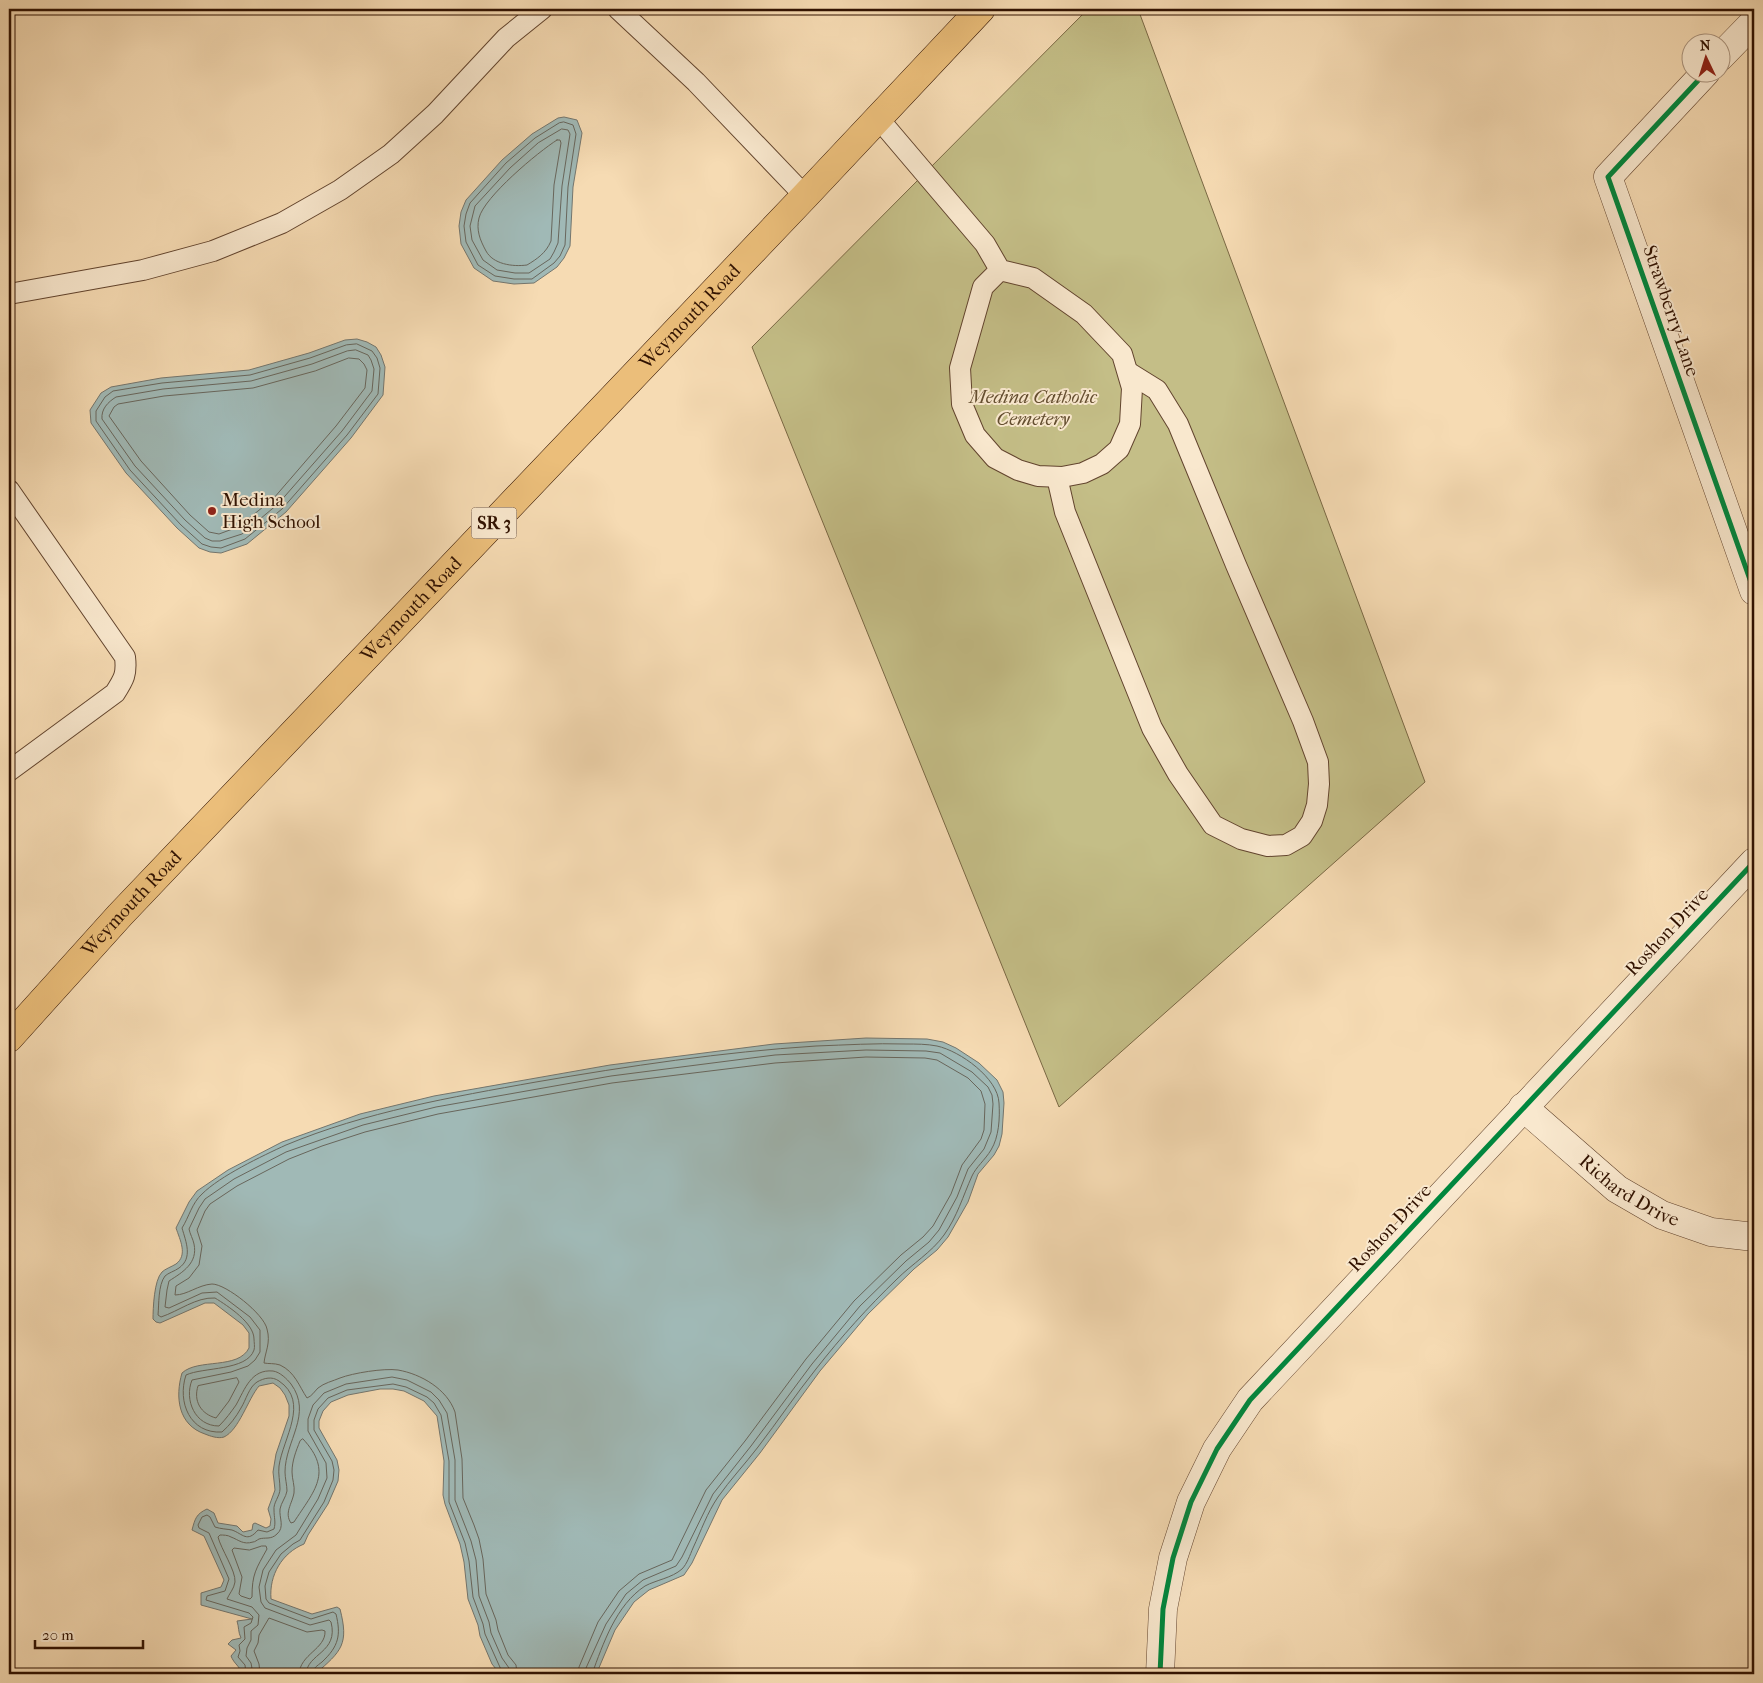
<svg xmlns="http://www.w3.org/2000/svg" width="1763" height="1683" viewBox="0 0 1763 1683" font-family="'IM FELL French Canon',serif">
	<rect width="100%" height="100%" fill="#f6dbb3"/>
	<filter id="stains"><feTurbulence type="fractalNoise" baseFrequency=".004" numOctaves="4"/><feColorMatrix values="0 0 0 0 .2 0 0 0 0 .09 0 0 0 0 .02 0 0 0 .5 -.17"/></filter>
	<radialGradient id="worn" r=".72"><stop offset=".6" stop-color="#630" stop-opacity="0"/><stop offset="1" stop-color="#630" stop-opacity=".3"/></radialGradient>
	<!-- green -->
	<path fill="#c4be87" stroke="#7a6844" d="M1088 9H1138L1425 782 1059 1107 752 347Z"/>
	<!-- water -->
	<g fill="#a0b9b6" stroke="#74766e">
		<path d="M564 117 577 120 582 133 573 187 570 246 564 258 557 267 534 283 514 284 493 281 474 268 461 244 459 226 461 212 466 200 502 160 532 134 558 118Z"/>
		<path d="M357 339 367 342 376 347 381 355 385 367 383 395 351 438 286 512 247 544 221 553 210 552 199 548 177 528 126 473 91 423 90 410 101 393 111 387 161 378 249 370 309 353 345 340Z"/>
		<path d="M866 1038 927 1039 943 1042 956 1048 979 1063 997 1080 1003 1092 1004 1103 1002 1134 999 1146 994 1155 978 1174 968 1202 948 1237 937 1250 914 1269 868 1314 820 1371 760 1453 722 1500 692 1563 684 1575 649 1590 634 1602 615 1630 598 1670 595 1674H500L492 1664 480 1636 478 1625 468 1599 464 1562 460 1544 445 1504 443 1495 444 1461 437 1416 424 1401 404 1391 393 1389H380L348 1395 331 1402 323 1411 319 1421V1428L337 1460 339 1470 338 1481 328 1504 308 1535 304 1544C282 1553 269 1575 271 1599L312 1614 337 1607 340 1609C349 1644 342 1651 315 1674H242C240 1666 234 1664 231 1656L236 1650 228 1644 232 1640 241 1638C238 1632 239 1627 237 1621L252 1619 201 1605V1593L221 1587 224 1580 204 1536 192 1530C195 1519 196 1514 207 1509L214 1513 218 1523 237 1526 243 1532 252 1530 253 1524 255 1523 266 1528 270 1526 271 1519 268 1509 275 1490 273 1472 276 1454 289 1416V1405L285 1395 280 1388 273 1383 259 1386C248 1399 239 1430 224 1437 218 1439 210 1436 205 1434 178 1425 175 1397 182 1373 198 1358 238 1370 249 1348V1333L243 1325 214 1303H205L160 1323 156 1322 153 1319C153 1309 154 1280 162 1272 165 1269 171 1267 176 1264 188 1255 180 1240 176 1228L189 1202 197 1191 228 1170 282 1142 360 1114 434 1096 610 1065 774 1044Z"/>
	</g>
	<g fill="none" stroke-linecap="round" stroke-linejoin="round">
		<!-- shore -->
		<g stroke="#68665c" stroke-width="1">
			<path d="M564 122 573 125 576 134 568 187 565 245 560 256 554 263 532 279H514L495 276 478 265 466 242 464 226 466 214 470 203 506 163 535 138 559 123Z"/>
			<path d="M562 129 568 130 570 134 562 186 558 243 554 252 550 259 529 273H515L497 270 483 260 472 240 470 226 475 206 510 168 538 143Z"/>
			<path d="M557 140H560L561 143 554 185 551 241C546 253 537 259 527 265 512 267 493 264 486 251 480 240 476 230 479 218 484 197 538 152 557 140Z"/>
			<path d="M357 344 372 351 377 358 380 368 378 394 347 435 282 509 245 539 221 548 211 547 202 544 181 525 130 470 96 421V411L105 397 113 391 162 383 250 375 310 358 346 345Z"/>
			<path d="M356 350 368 355 371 360 374 369 372 391 342 431 278 504 242 534 220 541H212L205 538 185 520 135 466 102 419C101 409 108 402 116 397L163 389 251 381 312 364 347 351Z"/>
			<path d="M349 358 359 359 364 364 367 370 365 388 336 426 273 499 238 527 219 534 209 532 190 515 141 461 109 416 114 407 118 404 164 396 253 388 315 371Z"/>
			<path d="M237 1378 239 1382 229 1401 216 1418C201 1414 193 1401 198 1386Z"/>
			<path d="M303 1439C334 1472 314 1491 294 1522L291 1523C284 1513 292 1504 294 1493 295 1486 292 1479 292 1472 292 1461 296 1451 300 1441Z"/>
			<path d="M262 1546H266L267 1549C256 1569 252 1574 252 1597L250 1599 241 1596 239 1594 242 1577 232 1550 234 1548 249 1550Z"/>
			<path d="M246 1674 245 1665 238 1657 240 1651 239 1645 245 1639 244 1627 251 1623 253 1617 249 1613 206 1600 207 1596 225 1591 229 1579 209 1533 199 1528 198 1525 202 1517 207 1515 210 1517 215 1527C221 1529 227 1529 232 1530 243 1534 247 1543 258 1530L267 1532 274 1529C276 1522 274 1518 274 1510 273 1503 280 1496 280 1489 280 1481 278 1474 279 1466 283 1438 310 1402 279 1381 272 1376 264 1378 257 1382 249 1387 246 1400 241 1408 236 1417 230 1425 222 1432 190 1434 177 1402 186 1375 203 1367 247 1371 254 1350 255 1347 254 1342 254 1339 254 1323 228 1306 215 1298 196 1297 179 1311 161 1317L158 1315C159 1305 158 1285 165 1276 168 1273 175 1271 179 1268 193 1258 186 1242 182 1228 189 1217 192 1203 202 1194 220 1176 262 1156 286 1145 365 1112 452 1097 536 1082 629 1066 722 1052 816 1046 846 1045 875 1043 905 1044 916 1044 927 1044 937 1046 960 1051 998 1078 999 1103 1000 1118 999 1137 991 1150 985 1160 976 1167 972 1176 963 1196 957 1217 944 1235 932 1252 912 1264 897 1279 868 1307 841 1337 816 1369 796 1394 778 1421 758 1447 745 1464 730 1480 718 1497 707 1513 701 1531 693 1548 690 1555 687 1564 682 1569 672 1578 656 1580 645 1586 616 1605 603 1644 592 1674"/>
			<path d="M253 1674 251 1663 246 1656 247 1648 251 1640V1631L258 1625 259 1615 252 1607 227 1599C229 1594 234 1589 235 1582 236 1571 221 1549 218 1537L220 1535C223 1535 228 1535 231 1537 239 1540 243 1545 253 1542 255 1542 257 1540 259 1539 265 1537 271 1540 277 1534 285 1527 279 1518 280 1509 281 1503 286 1497 287 1491 287 1485 285 1478 285 1472 285 1441 313 1414 291 1384 287 1379 280 1372 273 1371 251 1369 245 1389 236 1405 231 1412 226 1419 219 1426 195 1426 184 1400 192 1380L231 1372 248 1366 255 1360 260 1352V1330L250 1317 217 1292 202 1293 169 1308 165 1307 167 1290 169 1281C183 1272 198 1263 194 1244 193 1239 190 1234 189 1229L199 1208 205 1199 234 1179 286 1152 363 1125 436 1107 611 1076 775 1055 866 1050 926 1051 940 1053 972 1072 988 1087 992 1095 993 1104 991 1132 984 1149 968 1169 957 1197 939 1230 929 1242 906 1261 860 1306 812 1364 751 1446 713 1494 682 1557 676 1566 643 1580 626 1594 606 1624 586 1668 585 1674"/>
			<path d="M260 1674 259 1664 254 1651 258 1643 259 1635 269 1618 307 1632 322 1630 325 1631C326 1649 300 1654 299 1674"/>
			<path d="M306 1674C307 1653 339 1653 331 1622L329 1620 310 1625 265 1608 261 1602 259 1587 263 1570 276 1550 296 1535 318 1499 327 1478 326 1463 308 1431V1419L313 1405 324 1393 346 1384 392 1377 407 1380 431 1392 439 1400 447 1413 455 1460V1500L471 1541 476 1560 479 1596 489 1622 491 1633 502 1658 509 1668 510 1674"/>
			<path d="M312 1674C313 1668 317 1666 322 1662 339 1646 341 1635 336 1614L333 1612 311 1619 269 1603 266 1599 265 1586 269 1572 281 1554 293 1544 300 1540 324 1502 333 1480 334 1470 332 1461 314 1430V1420L318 1409 328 1398 347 1390 393 1384 406 1387 427 1397 434 1403 441 1415 449 1461V1502L465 1543 469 1561 473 1597 483 1624 485 1634 503 1674"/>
			<path d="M517 1674 516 1665 508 1655 498 1630 496 1620 486 1594 483 1559 479 1539 474 1525 463 1498 462 1459 455 1412C447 1389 421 1374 398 1370 384 1368 353 1373 340 1378 333 1381 324 1383 318 1388 314 1392 312 1396 307 1398 299 1386 295 1372 280 1365 274 1363 269 1364 264 1363 265 1352 271 1343 267 1329 264 1314 226 1284 212 1284 198 1285 187 1295 175 1295L176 1286 189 1278 199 1265 202 1246 197 1230 205 1211 210 1204 237 1186 289 1159 322 1146 365 1132 438 1114 612 1083 775 1063 866 1057 925 1058 937 1060 968 1078 981 1091 985 1104 984 1130 981 1139 962 1165 951 1194 933 1226 923 1237 901 1255 854 1301 806 1359 745 1441 706 1490 672 1560 639 1574 619 1591 598 1622 579 1667 578 1674"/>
		</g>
		<!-- service casing -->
		<g stroke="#62442e" stroke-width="22">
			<g id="service">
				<path d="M618 9 696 82 805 196"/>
				<path d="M878 118 985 244 1000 270 1033 278 1084 314 1122 354 1132 388 1130 424 1119 449 1102 464 1083 473 1062 477 1038 476 1018 470 995 458 975 435 962 404 960 368 983 287 1000 270"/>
				<path d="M9 294 143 270 213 251 282 223 340 190 391 154 435 114 506 38 542 9"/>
				<path d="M1057 477 1065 512 1152 728 1178 774 1213 825 1241 839 1268 846 1286 845 1302 836 1312 821 1317 805 1319 784 1318 762 1303 721 1236 565 1178 424 1157 390 1128 372"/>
				<path d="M9 490 125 657C127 674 124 679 115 693L9 771"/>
			</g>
		</g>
		<!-- minor casing -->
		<g stroke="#62442e" stroke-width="29">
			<g id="minor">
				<path d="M1720 57 1754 22"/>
				<path d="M1706 72 1608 177 1754 591"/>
				<path id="s1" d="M1523 1107 1617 1189 1662 1215 1711 1232 1754 1237"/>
				<path d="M1160 1674 1163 1609 1173 1558 1191 1502 1217 1449 1250 1400 1754 862"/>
			</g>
		</g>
		<!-- primary casing -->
		<g stroke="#311201" stroke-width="29">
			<g id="primary">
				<path id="s2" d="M9 1038 120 915 805 196 981 9"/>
			</g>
		</g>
		<!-- service -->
		<use href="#service" stroke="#f9e8ce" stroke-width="20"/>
		<!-- minor -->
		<use href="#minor" stroke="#f9e8ce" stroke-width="28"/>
		<!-- primary -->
		<use href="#primary" stroke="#ebbe7a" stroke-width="28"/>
		<!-- cycleway casing -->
		<g stroke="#f9e8ce" stroke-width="8">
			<g id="cycleway">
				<path d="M1706 72 1608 177 1754 591"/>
				<path d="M1160 1674 1163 1609 1173 1558 1191 1502 1217 1449 1250 1400 1754 862"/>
			</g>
		</g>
		<!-- cycleway -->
		<use href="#cycleway" stroke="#00873e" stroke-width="5"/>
	</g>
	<!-- markers -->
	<circle fill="#8f2418" stroke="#f9e8ce" stroke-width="2" cx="212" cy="511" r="5"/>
	<g text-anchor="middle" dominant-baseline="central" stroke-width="4" stroke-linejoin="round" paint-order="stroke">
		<!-- shield labels -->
		<rect fill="#f9e8ce" stroke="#6d523e" stroke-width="1" x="471.5" y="507.5" width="45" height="31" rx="4"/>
		<g font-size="18" font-weight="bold" fill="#311201">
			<text x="494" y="523">SR 3</text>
		</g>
		<!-- street labels -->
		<g font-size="19" fill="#311201" stroke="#f9e8ce">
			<text transform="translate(1671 311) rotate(71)">Strawberry Lane</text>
			<text stroke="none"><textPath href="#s2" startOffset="992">Weymouth Road</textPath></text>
			<text stroke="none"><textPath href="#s2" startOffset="588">Weymouth Road</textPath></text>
			<text stroke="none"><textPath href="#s2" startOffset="182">Weymouth Road</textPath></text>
			<text transform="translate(1667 932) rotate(-47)">Roshon Drive</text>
			<text stroke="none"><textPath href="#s1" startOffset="136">Richard Drive</textPath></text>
			<text transform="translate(1390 1228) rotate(-47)">Roshon Drive</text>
		</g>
		<!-- park labels -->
		<g font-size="19" font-style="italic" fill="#644e30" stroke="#f9e8ce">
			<text x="1033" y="397">Medina Catholic<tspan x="1033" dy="22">Cemetery</tspan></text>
		</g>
		<!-- poi labels -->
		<g font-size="19" fill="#311201" stroke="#f9e8ce" text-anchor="start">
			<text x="222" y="500">Medina<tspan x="222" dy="22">High School</tspan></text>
		</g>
	</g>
	<!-- margin -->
	<rect width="1763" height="1683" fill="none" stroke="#f6dbb3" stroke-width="30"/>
	<rect x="10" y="10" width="1743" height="1663" fill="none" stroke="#311201" stroke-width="2.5"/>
	<rect x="15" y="15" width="1733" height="1653" fill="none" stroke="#311201"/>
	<!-- north arrow -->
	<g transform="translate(1706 58) rotate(356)"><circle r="24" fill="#f9e8ce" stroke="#a9927c"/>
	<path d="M0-4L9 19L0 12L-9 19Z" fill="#8f2418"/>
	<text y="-8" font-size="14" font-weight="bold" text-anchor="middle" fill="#311201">N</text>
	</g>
	<!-- scale -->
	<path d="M35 1640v8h108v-8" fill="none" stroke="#311201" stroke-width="2.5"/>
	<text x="42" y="1640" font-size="15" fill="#311201" stroke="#f9e8ce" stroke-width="4" paint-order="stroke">20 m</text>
	<rect width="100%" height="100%" filter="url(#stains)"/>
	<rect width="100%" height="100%" fill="url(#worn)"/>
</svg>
